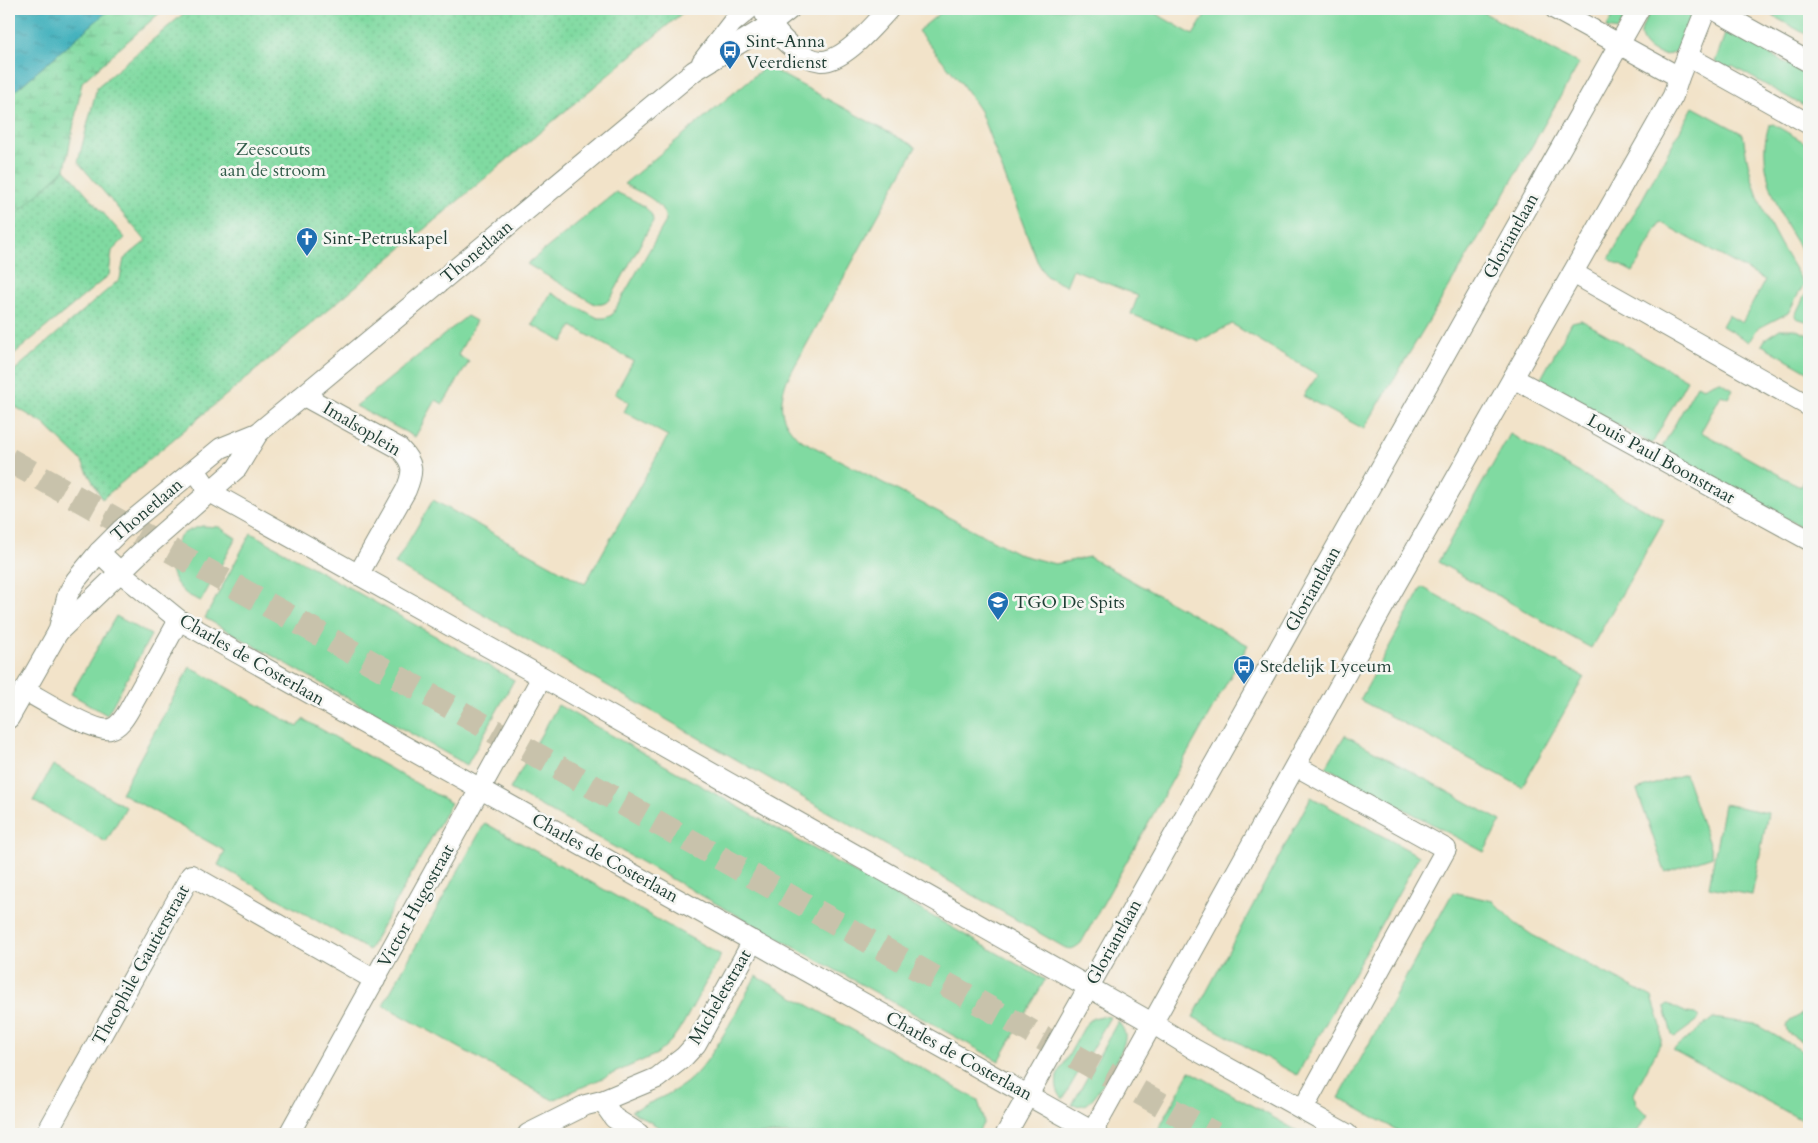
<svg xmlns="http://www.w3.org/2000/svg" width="1818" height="1143" viewBox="0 0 1818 1143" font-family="Cardo,serif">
	<defs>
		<pattern id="wetland-marsh" width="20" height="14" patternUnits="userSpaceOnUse" patternTransform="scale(1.25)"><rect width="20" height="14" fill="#80daa1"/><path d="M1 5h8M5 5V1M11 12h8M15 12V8" fill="none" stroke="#6ebc8b"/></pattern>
		<pattern id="park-dots" width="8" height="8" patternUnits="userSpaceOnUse" patternTransform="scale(1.25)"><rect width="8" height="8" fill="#80daa1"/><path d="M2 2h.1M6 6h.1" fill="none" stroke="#6ebc8b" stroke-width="1.8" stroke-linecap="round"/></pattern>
		<pattern id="water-ripples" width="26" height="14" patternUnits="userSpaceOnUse" patternTransform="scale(1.25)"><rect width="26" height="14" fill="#41b0bc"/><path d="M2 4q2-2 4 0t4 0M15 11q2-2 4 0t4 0" fill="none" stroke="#36909a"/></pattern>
	</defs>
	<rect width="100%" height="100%" fill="#f6f6f2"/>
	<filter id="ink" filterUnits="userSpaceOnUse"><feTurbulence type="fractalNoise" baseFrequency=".02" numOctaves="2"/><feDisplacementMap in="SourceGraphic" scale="10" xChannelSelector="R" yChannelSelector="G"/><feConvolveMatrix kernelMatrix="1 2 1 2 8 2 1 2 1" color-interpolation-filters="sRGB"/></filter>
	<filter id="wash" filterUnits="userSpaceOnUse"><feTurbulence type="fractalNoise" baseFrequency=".0096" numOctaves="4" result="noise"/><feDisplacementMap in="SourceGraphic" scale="20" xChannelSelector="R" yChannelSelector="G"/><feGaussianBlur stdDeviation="1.12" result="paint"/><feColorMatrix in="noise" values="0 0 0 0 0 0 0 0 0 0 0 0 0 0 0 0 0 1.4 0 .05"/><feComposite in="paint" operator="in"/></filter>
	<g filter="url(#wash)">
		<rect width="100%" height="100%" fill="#f2e3c9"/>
		<!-- green -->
		<g fill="#80daa1" stroke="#508c6a">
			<path d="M945 9H1148L1193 35 1209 9H1477L1579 64 1501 200 1364 429 1303 396 1318 375 1232 324 1199 341 1131 314 1138 296 1073 269 1066 286 1046 276 1037 261 980 111 962 84 918 31Z"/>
			<path d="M1617 9H1631L1617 30 1606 28Z"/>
			<path d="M1652 9H1697C1692 20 1685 45 1677 51 1664 61 1641 49 1641 34 1641 26 1648 16 1652 9Z"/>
			<path d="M1760 9H1809V36Z"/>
			<path d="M1729 23 1747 34 1744 40 1809 76V109L1732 66 1729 70 1715 62Z"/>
			<path d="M766 66 916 147 787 380C778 406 779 419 799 439L1021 555 1055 564 1089 557 1248 645 1081 943C1074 949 1070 951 1062 946L395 564 433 500 585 584 668 436 624 412 629 402 615 394 633 361 572 326 563 342 532 325 551 293 598 318H605L612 315 666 221C664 200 640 193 624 184Z"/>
			<path d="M1693 107 1743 134C1751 196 1772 232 1804 284L1788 313 1757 329 1749 342 1722 326 1728 315 1742 323 1765 280 1660 222 1633 272 1609 259Z"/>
			<path d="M1773 124 1809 145V258C1789 240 1765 183 1765 156 1764 146 1766 135 1769 125Z"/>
			<path d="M616 192C627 198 653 206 653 221L612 296C607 303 604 305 595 304L527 264Z"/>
			<path d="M1809 294V322L1796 318 1795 315 1805 295Z"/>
			<path d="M467 316 476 321 458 355 469 362 443 404 436 400 415 437 356 406Z"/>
			<path d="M1581 320 1687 380 1652 444 1539 382 1572 322Z"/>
			<path d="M1780 329H1794L1809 335V372L1762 345 1766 338Z"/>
			<path d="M1719 381 1733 389 1728 398 1721 395 1701 432 1801 487 1809 471V531L1661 449 1697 385 1703 388Z"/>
			<path d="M1510 434 1664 520 1591 648 1438 562Z"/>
			<path d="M202 526 219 527 236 538 201 601C195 598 188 596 184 592 166 576 166 548 184 533 189 530 196 528 202 526Z"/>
			<path d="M251 533 514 680 467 765 205 618Z"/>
			<path d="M1422 587 1584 677 1522 787 1360 700Z"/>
			<path d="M116 616 151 635 107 715 71 694Z"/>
			<path d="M190 667 298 727 303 719 451 803 369 950 218 865 225 851 121 793Z"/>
			<path d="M558 705 1045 980 999 1061 510 789Z"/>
			<path d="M1345 735 1501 821 1484 852 1326 767Z"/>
			<path d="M53 765 126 807 106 842 33 801Z"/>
			<path d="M1685 774 1713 856 1665 872 1637 790Z"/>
			<path d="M1311 797 1419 856 1297 1075 1193 1017Z"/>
			<path d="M1724 804 1768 813 1752 895 1709 887Z"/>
			<path d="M485 823 721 955 683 1024 671 1041 657 1054 553 1100 383 1005Z"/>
			<path d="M1453 892 1493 901 1515 923 1532 935 1652 997 1661 1026V1042L1634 1094 1636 1104 1647 1115 1636 1134H1404L1339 1098Z"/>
			<path d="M756 976 978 1100 984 1122 977 1134H671L631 1111C649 1103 670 1095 686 1083 713 1062 738 1007 756 976Z"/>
			<path d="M1668 1004 1687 1013 1695 1014 1699 1017 1697 1021 1678 1035 1674 1037 1672 1035 1665 1008V1006Z"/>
			<path d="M1809 1010V1046L1788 1033 1786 1026 1790 1021Z"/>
			<path d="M1102 1016 1110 1017 1063 1099C1056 1091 1056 1085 1057 1076L1086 1024 1093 1018Z"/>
			<path d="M1713 1018 1755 1024 1809 1055V1124L1673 1050Z"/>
			<path d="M1118 1021C1122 1027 1126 1032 1125 1039 1124 1050 1096 1099 1087 1104 1082 1106 1077 1106 1072 1105Z"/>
			<path d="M1190 1071 1303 1134H1156Z"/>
		</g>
		<!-- wetland -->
		<path fill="url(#wetland-marsh)" stroke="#508c6a" d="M110 9H164L82 82 65 169 9 221V96Z"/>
		<!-- park -->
		<g fill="url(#park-dots)" stroke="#508c6a">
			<path d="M189 9H687L102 499 81 460 44 424 9 403V375L120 279 124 259 146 241 78 162 97 87Z"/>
			<path d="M65 169 125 238 112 251 109 275 9 358V221Z"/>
		</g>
		<!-- water -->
		<path fill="url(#water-ripples)" stroke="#307678" d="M9 9H110L9 96Z"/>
	</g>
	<g filter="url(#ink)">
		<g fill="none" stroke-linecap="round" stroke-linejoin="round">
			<!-- major-tunnel -->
			<path stroke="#c8c2ab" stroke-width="25" stroke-dasharray="25 12" stroke-linecap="butt" d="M9 460 1214 1134"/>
			<!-- minor casing -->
			<g stroke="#88907e" stroke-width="22">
				<g id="minor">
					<path d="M763 9C768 23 781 39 793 48 802 54 810 60 821 61 844 62 874 25 889 9"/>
					<path d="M1555 9 1679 77"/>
					<path d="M1713 9 1809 62"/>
					<path d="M1687 56 1809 124"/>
					<path d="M702 62 732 23 749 9"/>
					<path d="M1573 273 1809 406"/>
					<path d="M1513 378 1809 540"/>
					<path d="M304 396 399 448C414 463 414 471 406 490L358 575"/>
					<path d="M195 470 210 492 542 677 1152 1023 1194 1049 1347 1134"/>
					<path d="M99 552 120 572 179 620 1097 1134"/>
					<path d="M58 632 142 551 237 468 258 433"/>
					<path d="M24 690C41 699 94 733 110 729 119 727 125 717 129 710L179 620"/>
					<path d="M9 718 58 632 68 594 76 580 99 552 121 530 221 448 258 433 694 71 771 24 790 9"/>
					<path d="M1296 766 1446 849 1303 1109"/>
					<path d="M602 1101 614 1118 639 1134"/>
					<path d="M46 1134 191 875 375 980"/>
					<path d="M289 1134 542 677"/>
					<path d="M528 1134 586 1105 602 1101 657 1078 684 1057 696 1044 753 941"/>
					<path d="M1006 1134 1639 9"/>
					<path d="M1091 1134 1382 609 1673 96 1679 77 1706 9"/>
				</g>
			</g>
			<!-- minor -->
			<use href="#minor" stroke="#fff" stroke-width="20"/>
		</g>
	</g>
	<!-- icons -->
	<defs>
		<g id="bus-pin" transform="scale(1.125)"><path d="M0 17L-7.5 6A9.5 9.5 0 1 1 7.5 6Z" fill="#1f6fb2" stroke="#f6f6f2"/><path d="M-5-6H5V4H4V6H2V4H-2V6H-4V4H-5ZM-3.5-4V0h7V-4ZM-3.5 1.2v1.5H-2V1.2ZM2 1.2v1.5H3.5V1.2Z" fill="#fff"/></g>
		<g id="church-pin" transform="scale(1.125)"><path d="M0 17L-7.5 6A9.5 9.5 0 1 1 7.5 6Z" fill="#1f6fb2" stroke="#f6f6f2"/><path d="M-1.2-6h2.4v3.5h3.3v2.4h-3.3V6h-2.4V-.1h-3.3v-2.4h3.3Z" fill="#fff"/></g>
		<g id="school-pin" transform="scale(1.125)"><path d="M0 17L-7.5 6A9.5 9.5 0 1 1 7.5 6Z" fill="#1f6fb2" stroke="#f6f6f2"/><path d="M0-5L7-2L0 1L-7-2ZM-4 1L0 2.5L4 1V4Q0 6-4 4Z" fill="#fff"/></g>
	</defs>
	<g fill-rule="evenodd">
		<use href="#bus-pin" x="730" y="51"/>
		<use href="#church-pin" x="307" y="238"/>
		<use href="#school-pin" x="998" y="602"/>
		<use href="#bus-pin" x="1244" y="666"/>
	</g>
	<g text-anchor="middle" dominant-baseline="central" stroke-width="5" stroke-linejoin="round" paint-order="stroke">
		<!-- poi labels -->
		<g font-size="18" fill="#1f3d34" stroke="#f6f6f2" text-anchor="start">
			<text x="746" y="41">Sint-Anna<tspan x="746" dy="21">Veerdienst</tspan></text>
			<text x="323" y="238">Sint-Petruskapel</text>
			<text x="1014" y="602">TGO De Spits</text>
			<text x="1260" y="666">Stedelijk Lyceum</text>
		</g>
		<!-- park labels -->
		<g font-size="18" fill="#325c4a" stroke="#f6f6f2">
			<text x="273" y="149">Zeescouts<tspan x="273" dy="21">aan de stroom</tspan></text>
		</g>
		<!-- street labels -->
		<g font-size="18" fill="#1f3d34" stroke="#f6f6f2">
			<text transform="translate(1511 236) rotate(-61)">Gloriantlaan</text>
			<text transform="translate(477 252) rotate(-40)">Thonetlaan</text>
			<text transform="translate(362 429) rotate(31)">Imalsoplein</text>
			<text transform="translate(1661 459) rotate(29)">Louis Paul Boonstraat</text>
			<text transform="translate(147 510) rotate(-40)">Thonetlaan</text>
			<text transform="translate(1313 589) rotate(-61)">Gloriantlaan</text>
			<text transform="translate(252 660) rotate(30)">Charles de Costerlaan</text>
			<text transform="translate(605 858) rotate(29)">Charles de Costerlaan</text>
			<text transform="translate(416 906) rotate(-61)">Victor Hugostraat</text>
			<text transform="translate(1114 942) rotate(-61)">Gloriantlaan</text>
			<text transform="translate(141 965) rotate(-61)">Theophile Gautierstraat</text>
			<text transform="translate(720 997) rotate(-60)">Micheletstraat</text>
			<text transform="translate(959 1056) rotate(29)">Charles de Costerlaan</text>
		</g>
	</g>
	<!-- margin -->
	<rect width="1818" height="1143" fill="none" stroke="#f6f6f2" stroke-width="30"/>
</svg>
